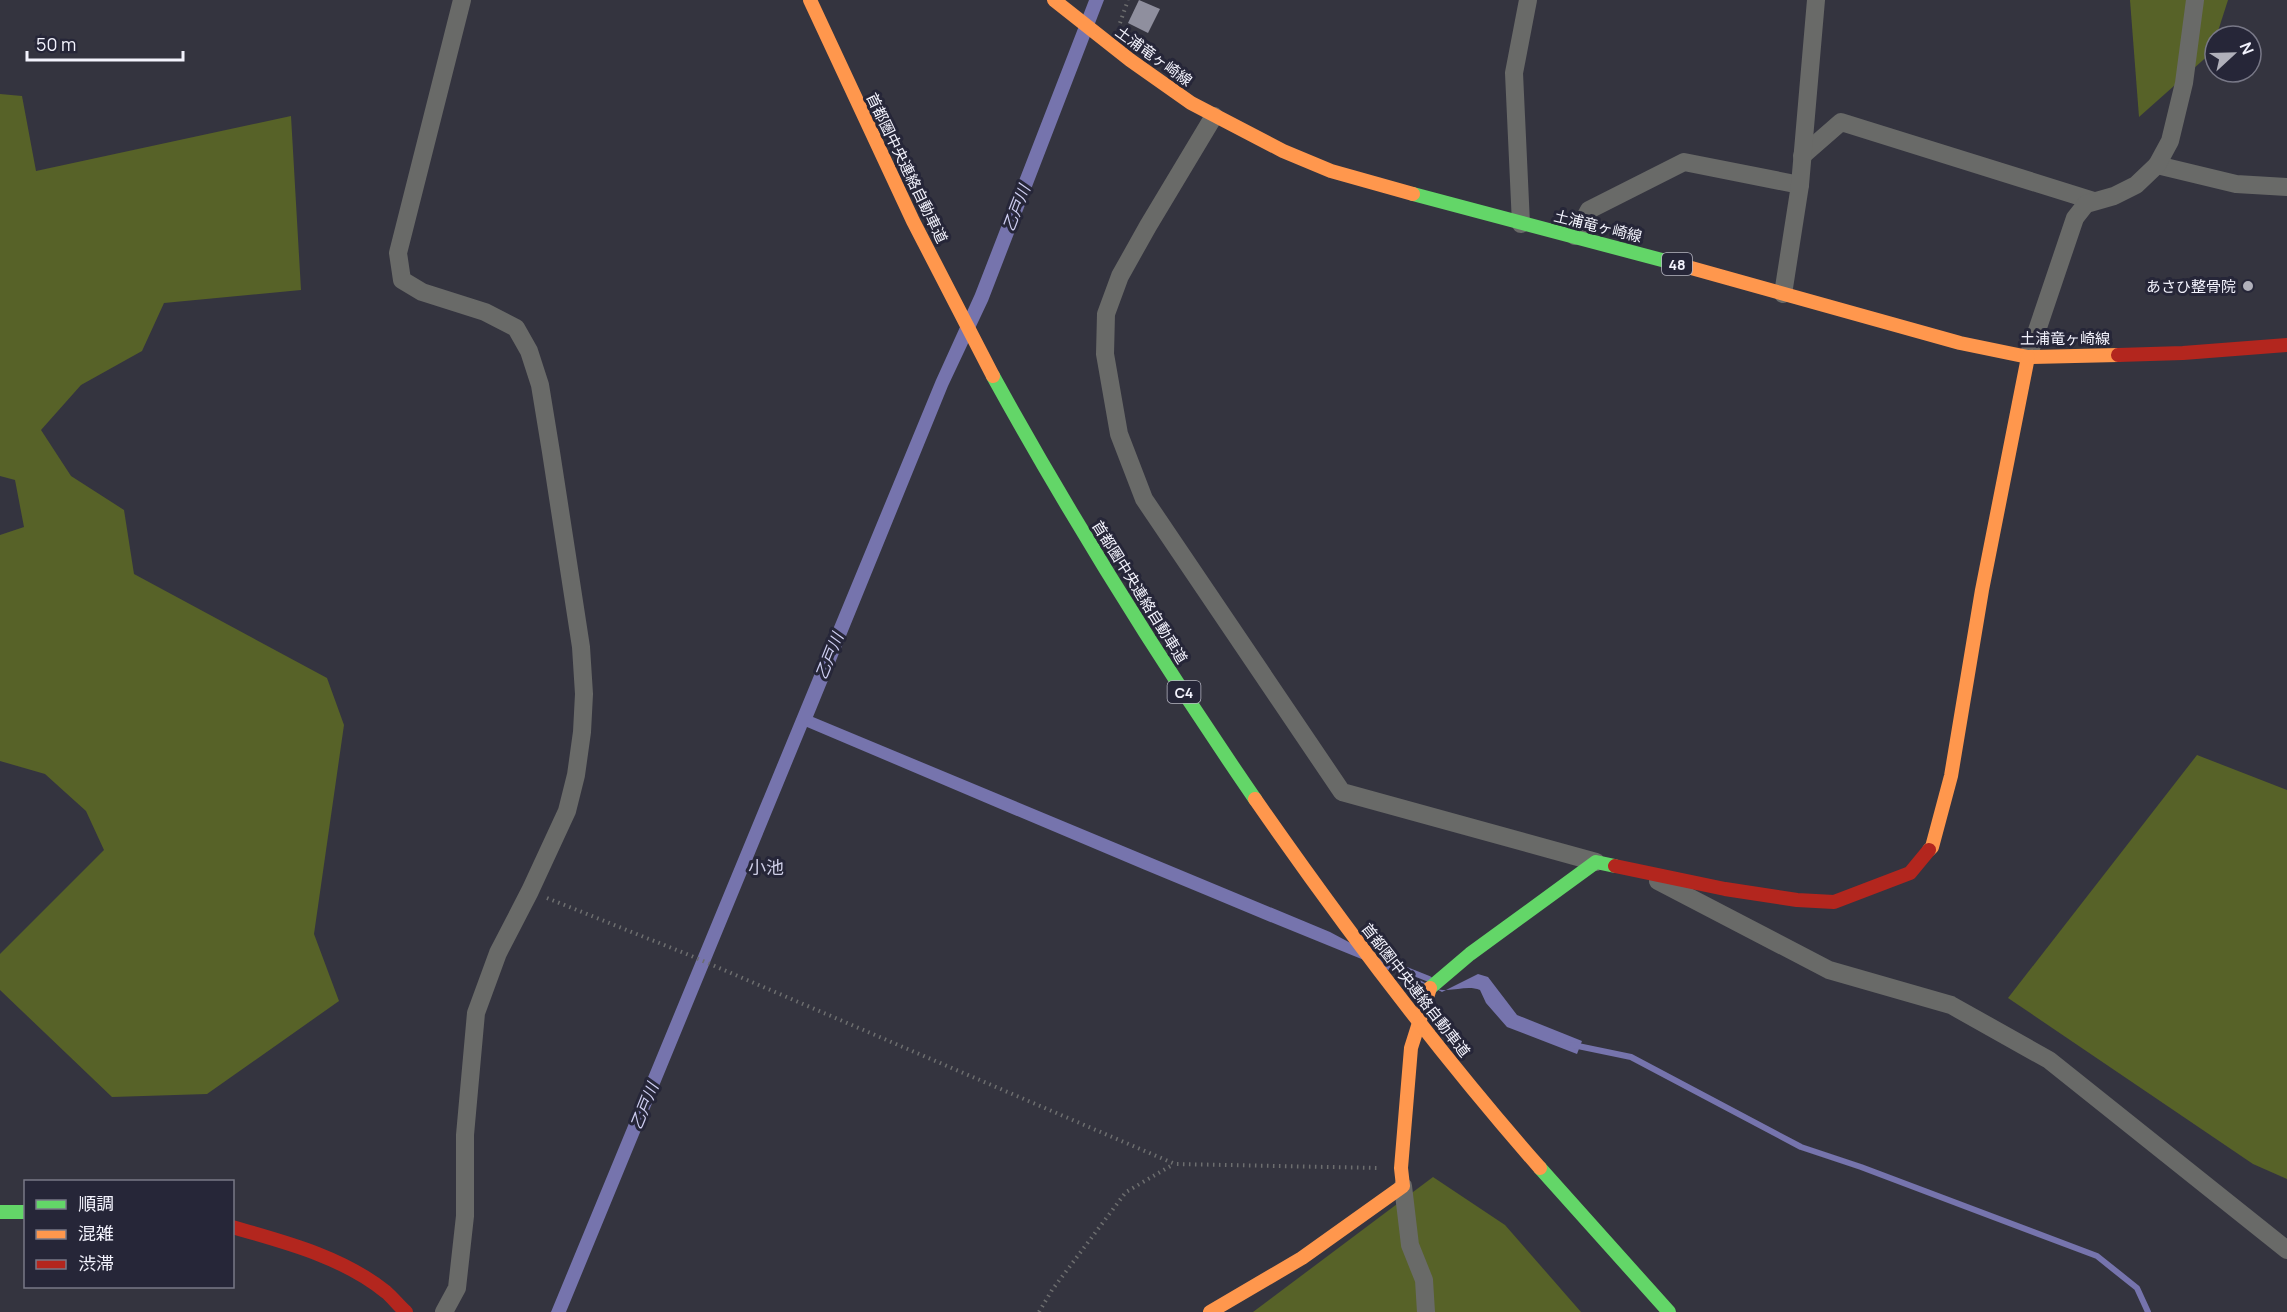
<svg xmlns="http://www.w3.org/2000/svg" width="2287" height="1312" viewBox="0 0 2287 1312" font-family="Manrope,'Noto Sans JP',sans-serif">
	<rect width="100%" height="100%" fill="#34343f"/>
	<!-- forest -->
	<g fill="#576228">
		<path d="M2130 0H2228L2211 53 2139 117Z"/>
		<path d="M0 94 22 96 36 171 291 116 301 290 164 303 142 351 81 385 41 430 71 476 124 510 134 574 327 678 344 725 314 934 339 1001 207 1094 112 1097 0 990V954L104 850 86 811 45 774 0 761V535L24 527 15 480 0 476Z"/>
		<path d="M2197 755 2287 790V1179L2253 1164 2008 998Z"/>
		<path d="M1433 1177 1505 1225 1581 1312H1253Z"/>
	</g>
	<!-- water -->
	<path fill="#7674ad" d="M1089 0H1104L988 301 948 386 813 717 1330 932 1442 992 1478 974 1488 977 1517 1015 1582 1041 1577 1054 1507 1027 1486 1003 1480 990C1464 984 1450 995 1431 987 1222 904 1015 815 807 727L566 1312H551L936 380 975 294Z"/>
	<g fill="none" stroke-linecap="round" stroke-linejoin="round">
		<!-- stream -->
		<g stroke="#7674ad" stroke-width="6">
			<path d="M1389 963 1429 979"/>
			<path d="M1573 1045 1631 1057 1801 1147 1861 1167 2097 1256 2137 1288 2148 1312"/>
		</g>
	</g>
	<!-- building -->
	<path fill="#8f8f9e" d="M1139 0 1160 9 1148 33 1128 23Z"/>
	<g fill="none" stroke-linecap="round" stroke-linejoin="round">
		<!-- path -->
		<g stroke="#6d6e6f" stroke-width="4" stroke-dasharray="1.5 4.5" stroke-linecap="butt">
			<path d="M1120 23 1128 0"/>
			<path d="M547 898 689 955 1175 1164 1380 1168"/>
			<path d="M1039 1312 1052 1290 1126 1192 1174 1164"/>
		</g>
		<!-- street -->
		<g stroke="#696a68" stroke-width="18">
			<path d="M1214 116 1148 226 1120 276 1106 314 1105 354 1119 434 1144 499 1342 792 1596 862"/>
			<path d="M1802 156 1841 122 2094 201"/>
			<path d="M2157 165 2236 184 2287 187"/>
			<path d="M1521 224 1514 73 1528 0"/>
			<path d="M1575 236 1589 210 1684 162 1800 185"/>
			<path d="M1783 294 1800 185 1816 0"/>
			<path d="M2028 357 2075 218 2086 204 2114 196 2136 185 2157 165 2170 141 2184 83 2195 0"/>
			<path d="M1658 881 1829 970 1951 1005 2049 1060 2287 1250"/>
			<path d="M1403 1186 1410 1245 1424 1280 1426 1312"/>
			<path d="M444 1312 457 1288 465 1216V1135L476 1013 498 953 530 891 567 811 576 775 582 732 584 694 581 647 551 452 540 385 529 351 516 328 485 312 422 292 402 280 398 253 462 0"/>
		</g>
		<!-- fast -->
		<g stroke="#63d668" stroke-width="14">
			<path d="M1413 194 1677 264"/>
			<path d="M1430 988 1470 954 1596 862 1615 866"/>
			<path d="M0 1212H26"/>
		</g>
		<!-- slow -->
		<g stroke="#ff974d" stroke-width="14">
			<path d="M1054 0 1130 60 1191 103 1283 151 1331 171 1413 194"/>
			<path d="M1677 264 1960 343 2028 357 2118 355"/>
			<path d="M1929 850 1932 847 1951 776 1982 590 2028 357"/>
			<path d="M1210 1312 1302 1258 1403 1186 1401 1168 1411 1048 1430 988"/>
		</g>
		<!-- jam -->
		<g stroke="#b3261e" stroke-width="14">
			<path d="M2118 355 2183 353 2287 345"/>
			<path d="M1615 866 1725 889 1797 900 1834 902 1910 873 1929 850"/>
			<path d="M232 1227C285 1242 343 1257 386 1292 393 1298 399 1306 406 1312"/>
		</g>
		<!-- fast-bridge -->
		<g stroke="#63d668" stroke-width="14">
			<path d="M993 376C1073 521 1161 662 1255 799"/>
			<path d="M1540 1168 1669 1312"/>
		</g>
		<!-- slow-bridge -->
		<g stroke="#ff974d" stroke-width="14">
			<path d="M810 0 913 221 993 376"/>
			<path d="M1255 799C1344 927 1437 1051 1540 1168"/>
		</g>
	</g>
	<!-- markers -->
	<circle fill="#b0b0ba" stroke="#262638" stroke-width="2" cx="2248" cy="286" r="6"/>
	<g text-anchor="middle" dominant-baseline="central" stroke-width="6" stroke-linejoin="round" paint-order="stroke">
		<!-- shield labels -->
		<g fill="#262638" stroke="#b6b6c2" stroke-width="1.5">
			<rect x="1662" y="253" width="30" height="22" rx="4.5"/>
			<rect x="1167.5" y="681" width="33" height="22" rx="4.5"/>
		</g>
		<g font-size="14" font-weight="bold" fill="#f3f3fd">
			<text x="1677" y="264">48</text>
			<text x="1184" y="692">C4</text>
		</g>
		<!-- street labels -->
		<g font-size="15" fill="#f3f3fd" stroke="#262638">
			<text transform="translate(1154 56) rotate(36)">土浦竜ヶ崎線</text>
			<text transform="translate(907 168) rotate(64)">首都圏中央連絡自動車道</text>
			<text transform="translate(1598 226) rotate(14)">土浦竜ヶ崎線</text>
			<text x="2065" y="338">土浦竜ヶ崎線</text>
			<text transform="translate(1140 592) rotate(58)">首都圏中央連絡自動車道</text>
			<text transform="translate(1416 990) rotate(52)">首都圏中央連絡自動車道</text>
		</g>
		<!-- poi labels -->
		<g font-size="15" fill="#f3f3fd" stroke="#262638" text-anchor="end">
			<text x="2236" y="286">あさひ整骨院</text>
		</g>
		<!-- water labels -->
		<g font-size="16" font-style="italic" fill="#cecef1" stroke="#262638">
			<text transform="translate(1016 208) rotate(-69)">乙戸川</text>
			<text transform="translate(829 656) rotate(-68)">乙戸川</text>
			<text transform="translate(644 1106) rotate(-68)">乙戸川</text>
		</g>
		<!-- quarter labels -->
		<g font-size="18" fill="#cdcde5" stroke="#262638">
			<text x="766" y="867">小池</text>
		</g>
	</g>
	<!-- legend -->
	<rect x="24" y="1180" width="210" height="108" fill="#262638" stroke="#787887" stroke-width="1.5"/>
	<rect x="36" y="1200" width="30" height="9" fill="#63d668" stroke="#787887" stroke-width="1.5"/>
	<text x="78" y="1210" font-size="18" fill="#f3f3fd">順調</text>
	<rect x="36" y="1230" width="30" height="9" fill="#ff974d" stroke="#787887" stroke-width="1.5"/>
	<text x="78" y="1240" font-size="18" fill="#f3f3fd">混雑</text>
	<rect x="36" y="1260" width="30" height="9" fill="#b3261e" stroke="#787887" stroke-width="1.5"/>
	<text x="78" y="1270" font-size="18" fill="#f3f3fd">渋滞</text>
	<!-- north arrow -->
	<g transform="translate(2233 54) rotate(68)"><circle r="28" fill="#262638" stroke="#787887" stroke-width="1.5"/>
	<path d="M0-4.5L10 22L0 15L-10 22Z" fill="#b0b0ba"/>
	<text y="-9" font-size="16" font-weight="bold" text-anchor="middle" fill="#f3f3fd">N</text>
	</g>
	<!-- scale -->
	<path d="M27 51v9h156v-9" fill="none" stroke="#f3f3fd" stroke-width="3"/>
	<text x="36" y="51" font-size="18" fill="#f3f3fd" stroke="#262638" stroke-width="4.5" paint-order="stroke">50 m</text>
</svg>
